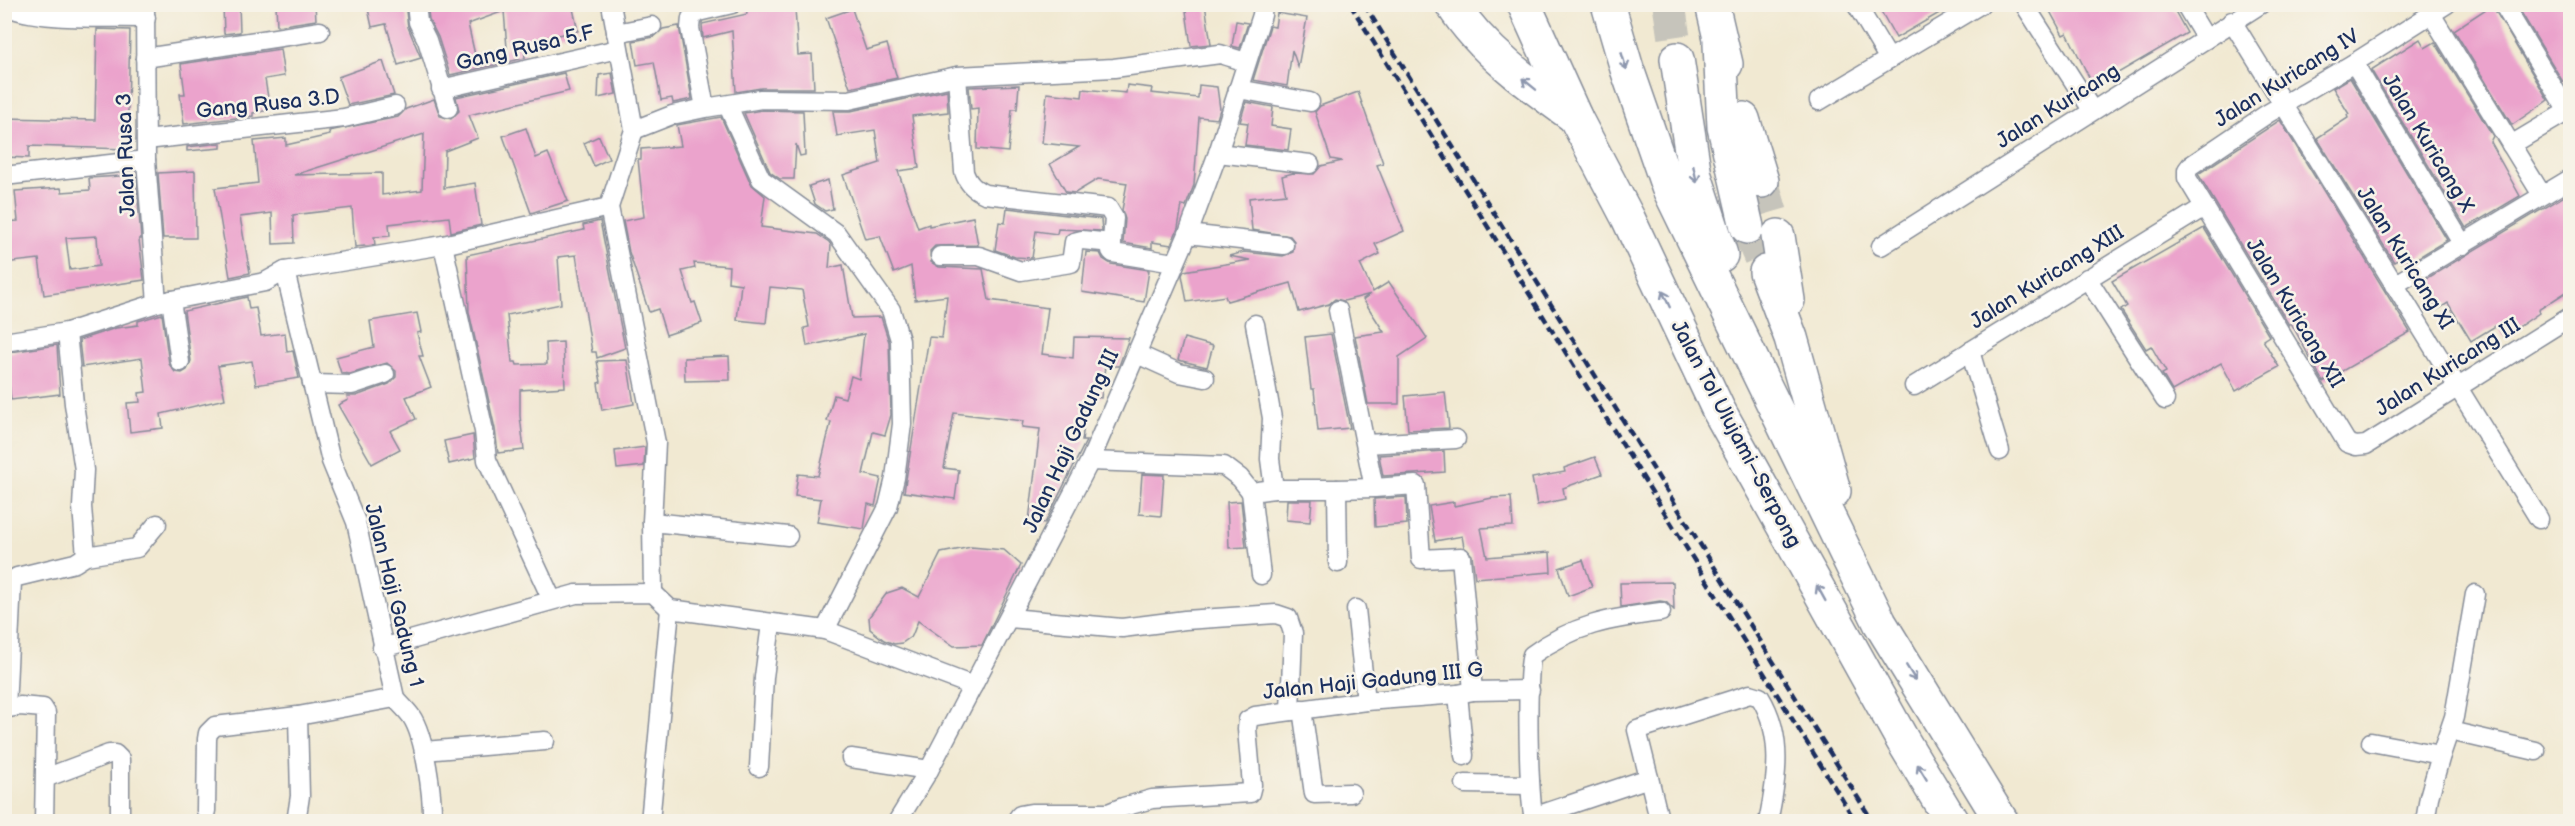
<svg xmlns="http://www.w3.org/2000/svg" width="2575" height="826" viewBox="0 0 2575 826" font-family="'Balsamiq Sans',sans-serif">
	<rect width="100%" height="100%" fill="#f7f3e8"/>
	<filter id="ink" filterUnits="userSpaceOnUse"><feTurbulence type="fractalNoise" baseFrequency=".0167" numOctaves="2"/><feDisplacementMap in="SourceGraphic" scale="12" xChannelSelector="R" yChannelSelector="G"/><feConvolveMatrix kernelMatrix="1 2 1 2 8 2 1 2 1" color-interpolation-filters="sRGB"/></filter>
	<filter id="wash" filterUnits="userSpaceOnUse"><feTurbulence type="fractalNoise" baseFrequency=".008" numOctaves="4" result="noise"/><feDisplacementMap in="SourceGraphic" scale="24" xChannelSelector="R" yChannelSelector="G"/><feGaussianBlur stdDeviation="1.35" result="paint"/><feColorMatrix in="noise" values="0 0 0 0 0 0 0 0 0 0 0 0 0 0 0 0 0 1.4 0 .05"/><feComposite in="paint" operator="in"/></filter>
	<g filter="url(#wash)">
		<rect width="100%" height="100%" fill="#f1e9d2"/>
		<g id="blocks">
			<!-- building -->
			<g fill="#eba3cc" fill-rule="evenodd">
				<path d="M239 4 240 32 224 34 223 5Z"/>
				<path d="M276 4H315L316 20 277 26Z"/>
				<path d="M367 4H405L408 27 421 58 398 65 386 24 372 27Z"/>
				<path d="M427 4H572L578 31 524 42 525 58 450 75 438 37 429 19ZM504 11 507 48 475 55 468 24Z"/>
				<path d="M746 4H768V10L795 8 798 55 812 54 814 88H761L736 92 732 31 703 38 702 24 747 14Z"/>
				<path d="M1185 4H1205L1211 44 1191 46Z"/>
				<path d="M1877 4H1955L1896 38Z"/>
				<path d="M2046 4H2171L2187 33 2094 87 2067 33 2063 35Z"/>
				<path d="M2516 4H2571V78L2563 82Z"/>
				<path d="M2492 5 2548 100 2512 125 2454 30Z"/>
				<path d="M852 9 866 50 887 44 897 78 850 88 826 18Z"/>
				<path d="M1277 13 1307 18 1298 67 1292 50 1287 86 1253 80 1270 26 1275 27Z"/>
				<path d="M1236 21 1248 23 1240 48 1232 46Z"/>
				<path d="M679 26 692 99 673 103 672 98 661 100 654 62 637 65 633 41 654 37 663 29Z"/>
				<path d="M97 29 130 30 127 149 29 146V158L4 157V118L95 120Z"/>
				<path d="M2420 39 2425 48 2435 42 2493 136 2490 142 2520 196 2466 228 2371 70Z"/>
				<path d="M280 49 284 76 265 79 270 110 253 113V116L184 124 180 94H185L181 64Z"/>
				<path d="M383 61 394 95 348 105 338 77Z"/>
				<path d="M564 73 569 91 469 115 478 138 445 151 444 188 475 183 481 225 451 232 449 217 389 224 390 236 374 237 375 245 355 247 352 208 293 215 294 243 273 244 272 213 240 217 250 273 230 277 215 188 258 183 254 141 286 138V145L330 135 329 131 398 117 406 109 434 99 440 116 451 119 459 111 456 97ZM424 134 422 190 382 195V173L294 175Z"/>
				<path d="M612 73 616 94 598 98 599 75Z"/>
				<path d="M2350 78 2447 240 2409 263 2405 256 2394 262 2317 138 2348 118 2347 115 2349 114 2333 88Z"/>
				<path d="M1019 85 1017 109H1012L1008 152 977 149 978 108 971 109 969 87Z"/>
				<path d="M1127 85 1152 88 1151 93 1198 98 1199 85 1217 87 1220 109 1217 119 1199 117 1194 185 1186 206 1182 205 1178 228 1171 245 1152 242V248L1123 243 1125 219 1122 210 1127 183 1098 179 1075 193 1066 192 1050 164 1079 147 1042 143 1047 93 1082 97 1083 89 1126 93Z"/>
				<path d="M947 90 948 112 912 116 919 168 898 171 918 228 929 224V226L973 217 978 245 935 246 930 251 931 262 939 267 983 269 989 300 1048 308 1042 354 1073 358 1074 337 1129 338 1119 366H1105L1101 398 1087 396 1082 441H1086L1045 523 1029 521 1040 429 1022 427 1023 421 954 413 944 468 959 470 955 499 904 492 929 337 942 338 947 296 915 300 911 266 894 273 880 236 865 239 843 175 880 163 875 130 837 136 833 111H851Z"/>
				<path d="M1358 92 1383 163 1377 165 1404 231 1375 244 1380 254 1360 264 1373 292 1389 282 1427 338 1399 357V404H1368L1355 336 1384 332 1363 299 1371 294 1344 301 1335 299 1329 304 1299 312 1291 283 1227 301 1225 296 1187 302 1182 275 1184 271 1250 260 1229 256 1244 252 1283 256 1293 252 1294 241 1290 236 1252 230 1249 198 1286 194 1282 176 1293 173 1314 174 1321 166 1342 161 1331 159 1315 112 1320 106Z"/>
				<path d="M1246 102 1273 107 1271 126 1291 129 1288 150 1245 145 1248 123 1240 122Z"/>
				<path d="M762 110 803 111 805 155 800 156 796 144 794 179H780L770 172 744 113Z"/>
				<path d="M721 117 751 184 765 196 761 227 817 234 829 242 831 245 829 268 843 265 852 318 881 317 889 342 891 415 885 435 873 432 863 474 881 478 875 506 868 504 864 529 817 522 821 499 795 496 798 474 818 476 831 422 827 421 834 395 845 398 851 376 859 379 864 334 807 346 804 328 809 327 802 290 770 287 766 323 737 320 741 284 728 282 729 266 694 263 695 268 682 271 692 303 695 302 702 323 666 335 658 309 649 312 629 252 623 221 644 217 638 159H641V149L681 146 677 125Z"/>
				<path d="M2280 120 2410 332 2323 382 2291 323 2289 325 2198 174Z"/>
				<path d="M526 128 536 158 548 153 568 201 531 213 503 136Z"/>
				<path d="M599 136 609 159 594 166 584 143Z"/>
				<path d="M221 143V148L187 151V147Z"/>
				<path d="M195 171 196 238H163L158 173Z"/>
				<path d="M136 175 141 239H139L144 280 44 295 39 259 4 263V222L18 221 15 191 61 188 62 192 90 190 89 178ZM97 236 99 266 70 270 66 238Z"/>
				<path d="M828 180 833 209 825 211 815 204 809 186Z"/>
				<path d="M2571 192V289L2538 310 2539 313 2504 337 2497 325 2471 341 2448 303 2437 310 2421 282Z"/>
				<path d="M1007 208 1101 219 1102 231 1058 229 1057 234 1036 231 1032 258 1015 257 995 250 999 222 1005 223Z"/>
				<path d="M600 221 625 348 597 358 596 352H592L576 255 558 257 561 304 507 315 512 362H516L517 365 547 364 546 343 563 342 565 387 520 390V416L524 450 498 453 495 429 469 312 467 255 584 230 583 225Z"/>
				<path d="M2204 228 2269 336 2263 340 2279 367 2236 391 2221 363 2172 391 2162 374 2166 372 2151 346 2146 349 2121 310 2127 306 2112 281Z"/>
				<path d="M1086 252 1100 253 1103 259 1111 264 1149 270 1144 302 1082 292Z"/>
				<path d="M247 297 249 309 256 308 261 336 285 333 287 352 293 351 299 378 256 385 252 361 218 366 225 399 161 414 163 428 130 432 127 403 140 402 139 393 146 392 142 358 82 367 79 340 116 328 138 325V321L162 314 169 364 175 372 182 373 187 370 191 361 184 311Z"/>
				<path d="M417 313 421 332 417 333 423 356H419L431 387 406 397 416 419 390 431 400 449 372 464 338 405 348 400 347 396H356L389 384 396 377V371L387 363 350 374 341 373 336 357 374 347 370 321Z"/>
				<path d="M1331 334 1350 428 1318 431 1314 389H1311L1305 337Z"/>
				<path d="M1184 338 1213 346 1207 367 1178 360Z"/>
				<path d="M57 345 60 394 11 400 9 383H4V353Z"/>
				<path d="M729 356 730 380 685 381 684 358Z"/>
				<path d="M627 360 634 404 602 410 598 383 601 382 597 361Z"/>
				<path d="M1445 392 1449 428 1408 430 1405 396Z"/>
				<path d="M473 435 475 458 449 464 444 441Z"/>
				<path d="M645 447 644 466 617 469 615 451Z"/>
				<path d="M1444 451 1445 472 1383 476 1379 455Z"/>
				<path d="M1595 457 1602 474 1563 488 1565 499 1537 505 1532 478 1565 472 1564 468Z"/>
				<path d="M1142 474 1164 475 1161 516 1139 514Z"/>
				<path d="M1406 497 1407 524 1375 527 1374 499Z"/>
				<path d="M1511 497 1513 526 1481 528 1487 557 1550 552 1551 572 1475 578 1472 555 1464 547 1462 536 1435 541 1429 506 1454 502V506L1492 498Z"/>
				<path d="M1287 500H1312L1310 522 1286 520Z"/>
				<path d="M1241 501 1246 547 1229 548 1227 502Z"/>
				<path d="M971 547 1004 550 1021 565 982 645 954 646 918 621 912 636 902 643 894 644 884 640 870 629 869 617 887 593 902 588 919 597 941 553Z"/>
				<path d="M1583 560 1592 587 1568 596 1559 568Z"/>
				<path d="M1673 582 1674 610 1666 602 1660 601 1621 607 1620 583Z"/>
			</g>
		</g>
	</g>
	<g filter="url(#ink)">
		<use href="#blocks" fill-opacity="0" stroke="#868c98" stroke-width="1.5"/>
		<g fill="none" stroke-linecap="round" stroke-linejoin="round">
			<!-- highway-tunnel -->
			<g stroke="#c6c4bb" stroke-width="33" stroke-dasharray="33 16" stroke-linecap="butt">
				<path d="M1669 4 1677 59"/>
				<path d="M1762 181 1778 236"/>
				<path d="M1747 227 1766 272"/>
			</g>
			<!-- street casing -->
			<g stroke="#868c98" stroke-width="21">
				<g id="street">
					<path d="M145 4 146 160 157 303"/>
					<path d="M416 4 418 22 427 40 448 108"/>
					<path d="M611 4 634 130 609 207 656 443 652 522 653 593"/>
					<path d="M1856 4 1889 59"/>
					<path d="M2024 4 2092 110"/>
					<path d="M2185 4 2206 39"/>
					<path d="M2447 4 2354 63 2267 114 2190 166 2187 170V178L2347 443 2356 446 2366 445 2570 317"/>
					<path d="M2503 4 2570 115"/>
					<path d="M4 5C33 21 110 17 146 18"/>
					<path d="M2431 14 2542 195"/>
					<path d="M2232 21 2539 519"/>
					<path d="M616 33 652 26"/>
					<path d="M145 58 320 31"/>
					<path d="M2354 63 2463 245"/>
					<path d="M957 76 964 172C968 184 974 189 985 194L1108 208 1114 218 1111 251 1113 253 1174 263"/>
					<path d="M441 89 618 49"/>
					<path d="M1238 89 1310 102"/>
					<path d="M1819 101 1981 4"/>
					<path d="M728 106 761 179 837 234 891 310 900 340 902 424 895 478 888 507 825 630"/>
					<path d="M705 108 690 28 691 18 698 12 732 4"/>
					<path d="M634 130 672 115 705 108 761 99 849 100 957 76 1114 68 1220 54 1246 62"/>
					<path d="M146 140 344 118 395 106"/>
					<path d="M2511 145 2568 111"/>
					<path d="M1218 153 1310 164"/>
					<path d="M4 176 146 160"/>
					<path d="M1188 234 1284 245"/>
					<path d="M443 245 484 431 487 460 552 600"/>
					<path d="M1881 246 2261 4"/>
					<path d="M940 256H979L1021 271 1071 263 1074 242 1082 240 1112 243"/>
					<path d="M285 271 331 461 356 522 395 698C400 704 406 709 411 716 425 736 433 797 432 822"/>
					<path d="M2087 278 2165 400"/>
					<path d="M2394 285 2570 179"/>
					<path d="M171 300 180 362"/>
					<path d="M1338 310 1374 488 1416 485 1421 559 1461 557 1473 691"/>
					<path d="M1255 324 1272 418 1270 459 1274 489"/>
					<path d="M67 332 74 404 84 470 82 507 86 556"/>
					<path d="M4 342 67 332 157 303 265 282 285 271 443 245 609 207"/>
					<path d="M1970 351 2000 451"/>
					<path d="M1137 354 1179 373 1205 378"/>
					<path d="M312 384 352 385 385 374"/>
					<path d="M1914 386 2204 207"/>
					<path d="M1366 444 1456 439"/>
					<path d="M1090 461 1224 466 1240 478 1251 492 1274 489H1337L1338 563"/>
					<path d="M1337 489 1374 488"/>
					<path d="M1251 492 1261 575"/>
					<path d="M652 522 788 536"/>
					<path d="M1356 609 1366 701"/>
					<path d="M1010 618 1122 628 1185 620 1276 614 1288 618 1293 633 1290 711"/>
					<path d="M382 648 576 594 653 593 670 609 825 630 973 686"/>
					<path d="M1458 694 1464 756"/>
					<path d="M4 709 20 706 43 708 46 713 44 822"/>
					<path d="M6 709 12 581 17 577 75 563 86 556 137 548 157 524"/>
					<path d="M1302 709 1314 794 1351 793"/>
					<path d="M2450 731 2536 751"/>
					<path d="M2371 742 2441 755"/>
					<path d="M424 751 545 741"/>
					<path d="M851 758 929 770"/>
					<path d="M759 767 764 677 771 624"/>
					<path d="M45 778 109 754H115L120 759V822"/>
					<path d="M1649 778 1658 815"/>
					<path d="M1465 784 1530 785"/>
					<path d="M206 811 207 739 208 733 215 726 298 716 395 698"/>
					<path d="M1533 817 1649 778 1637 730 1750 694 1760 697C1784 736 1777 779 1768 822"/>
					<path d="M296 822 300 796 298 716"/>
					<path d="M650 822 670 609"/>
					<path d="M897 822 929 770 1090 461 1188 234 1218 153 1262 15 1263 4"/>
					<path d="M1015 822 1020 815 1031 813H1108L1123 807 1152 799 1250 793 1252 785 1247 729 1248 720 1255 716 1366 701 1458 694 1473 691 1530 690"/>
					<path d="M1535 822C1528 806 1526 672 1532 655 1572 625 1612 618 1661 612"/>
					<path d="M2425 822 2429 797 2441 755 2454 717 2475 594"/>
				</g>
			</g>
			<!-- highway casing -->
			<g stroke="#868c98" stroke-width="36">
				<g id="highway">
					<path d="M1452 4C1482 51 1530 85 1575 117"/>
					<path d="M1524 4 1576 119 1628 218 1718 409 1903 741 1952 822"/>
					<path d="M1608 4 1627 69 1668 187 1880 623 2002 822"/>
					<path d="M1712 4 1726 64"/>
					<path d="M1720 44 1724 127 1747 227"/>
					<path d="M1677 59 1695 176 1721 255"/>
					<path d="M1743 119 1762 181"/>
					<path d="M1778 236 1788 300"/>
					<path d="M1766 272 1791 338 1834 491"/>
				</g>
			</g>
			<!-- street -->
			<use href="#street" stroke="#fff" stroke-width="18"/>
			<!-- highway -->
			<use href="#highway" stroke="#fff" stroke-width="33"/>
			<!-- rail -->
			<g stroke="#1b2f5e" stroke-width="4.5" stroke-dasharray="9 4.5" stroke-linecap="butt">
				<path d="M1350 4 1856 822"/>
				<path d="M1364 4 1873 822"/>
			</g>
		</g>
		<!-- one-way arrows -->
		<defs><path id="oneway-shaft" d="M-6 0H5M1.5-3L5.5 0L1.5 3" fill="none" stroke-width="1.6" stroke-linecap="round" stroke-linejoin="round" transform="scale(1.5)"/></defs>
		<g stroke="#8d97ae">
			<use href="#oneway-shaft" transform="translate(1624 61) rotate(73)"/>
			<use href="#oneway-shaft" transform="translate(1529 84) rotate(-141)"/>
			<use href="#oneway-shaft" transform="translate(1695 174) rotate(78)"/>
			<use href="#oneway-shaft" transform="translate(1666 299) rotate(-115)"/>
			<use href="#oneway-shaft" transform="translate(1821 593) rotate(-119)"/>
			<use href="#oneway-shaft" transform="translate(1911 673) rotate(58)"/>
			<use href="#oneway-shaft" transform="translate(1922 772) rotate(-121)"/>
		</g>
	</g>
	<g text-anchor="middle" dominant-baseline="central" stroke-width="5" stroke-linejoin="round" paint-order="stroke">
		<!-- street labels -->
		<g font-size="21" fill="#1b2f5e" stroke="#f7f3e8">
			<text transform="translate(525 48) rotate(-13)">Gang Rusa 5.F</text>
			<text transform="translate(2287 78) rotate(-32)">Jalan Kuricang IV</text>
			<text transform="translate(268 104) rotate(-6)">Gang Rusa 3.D</text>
			<text transform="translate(2058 106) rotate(-32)">Jalan Kuricang</text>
			<text transform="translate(2428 143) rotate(59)">Jalan Kuricang X</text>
			<text transform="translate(126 155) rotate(-92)">Jalan Rusa 3</text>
			<text transform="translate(2405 258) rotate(58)">Jalan Kuricang XI</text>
			<text transform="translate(2047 277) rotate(-32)">Jalan Kuricang XIII</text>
			<text transform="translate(2295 313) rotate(59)">Jalan Kuricang XII</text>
			<text transform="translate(2448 367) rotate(-32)">Jalan Kuricang III</text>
			<text transform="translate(1736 434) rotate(62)">Jalan Tol Ulujami–Serpong</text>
			<text transform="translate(1071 441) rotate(-65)">Jalan Haji Gadung III</text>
			<text transform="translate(394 595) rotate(76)">Jalan Haji Gadung 1</text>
			<text transform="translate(1373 681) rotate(-6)">Jalan Haji Gadung III G</text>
		</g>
	</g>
	<!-- margin -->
	<rect width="2575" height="826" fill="none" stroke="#f7f3e8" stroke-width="24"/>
</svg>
